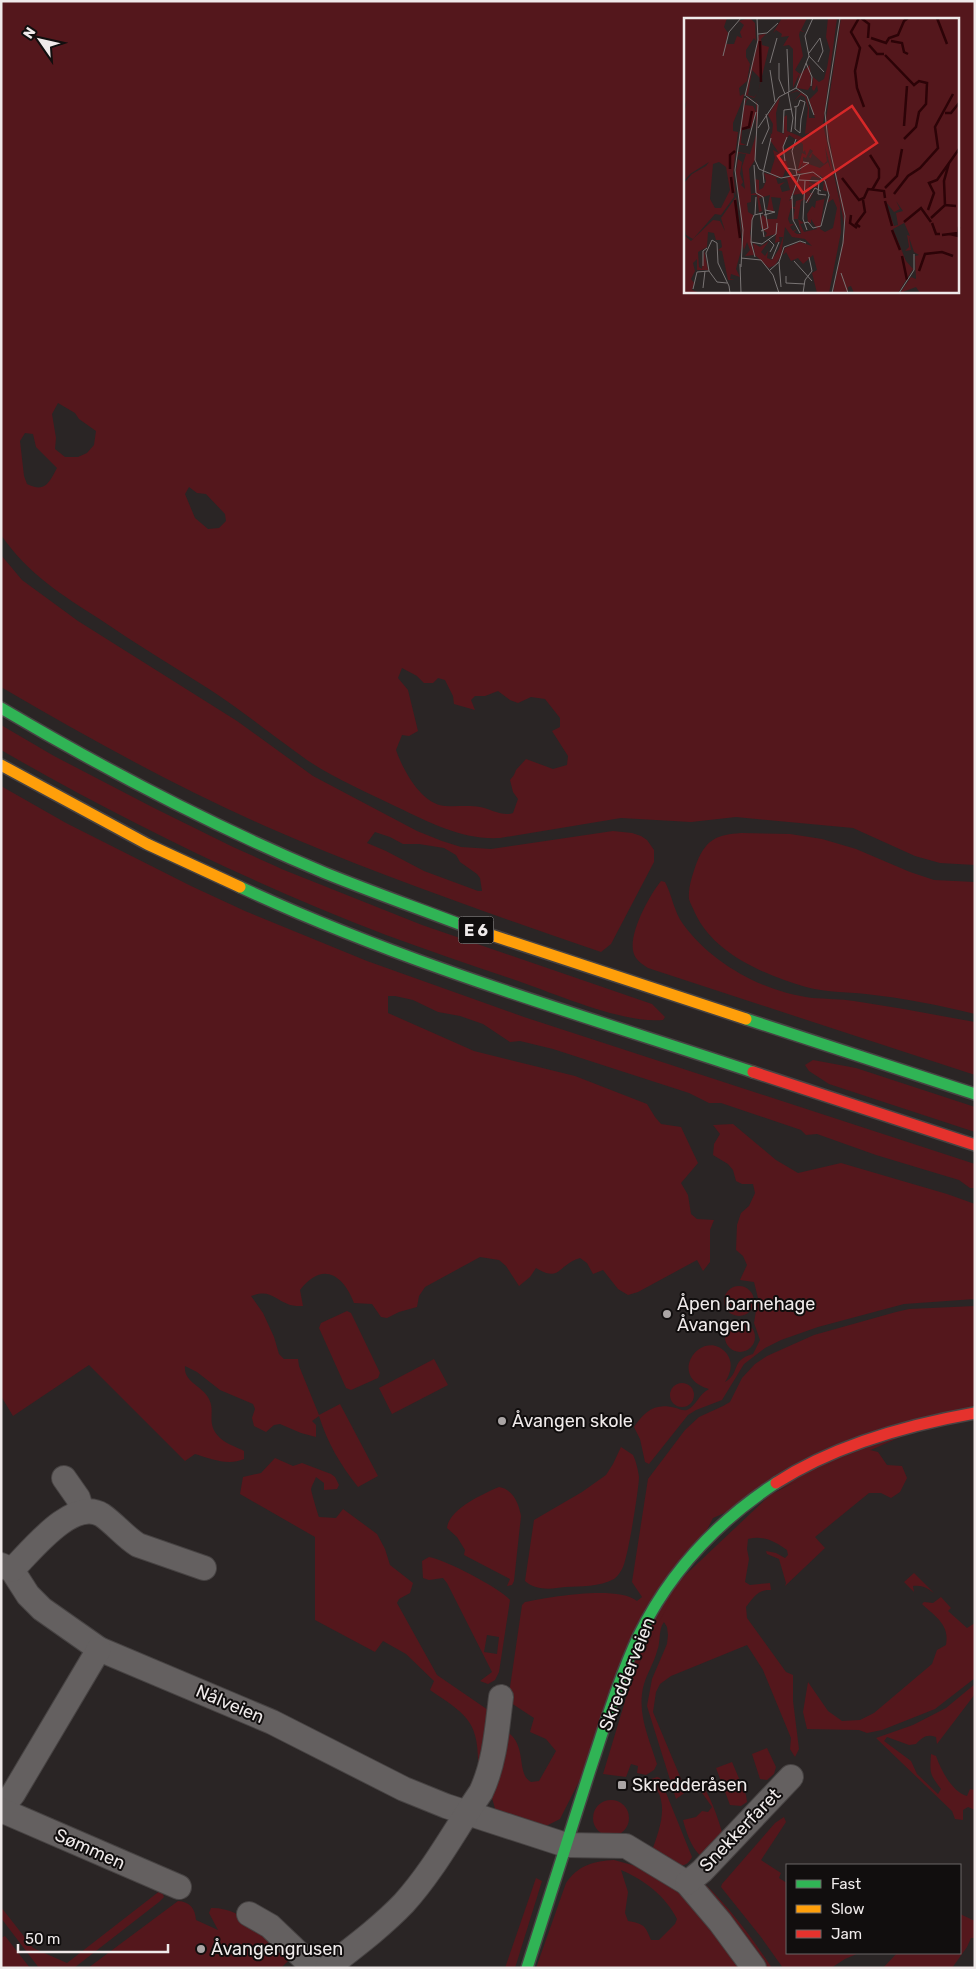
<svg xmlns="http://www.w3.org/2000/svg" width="976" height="1969" viewBox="0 0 976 1969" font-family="Rubik,sans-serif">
	<rect width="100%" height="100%" fill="#2a2525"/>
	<!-- green -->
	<g fill="#54171c" fill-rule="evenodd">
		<path d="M1 1H975V865L940 863 915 856 853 828 736 817 691 822 621 818 500 838C462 840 431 823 397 807 367 792 335 779 307 760 274 737 243 711 209 689 173 666 136 644 101 620 62 595 28 574 1 535ZM685 19H957V291H685ZM58 403 75 413 79 419 96 431 94 445 87 453 78 457H65L55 449 56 438 52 414ZM25 433 33 434 36 447 57 468C49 483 45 493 27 484L24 476 20 441ZM189 487 197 493 206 494 225 514 226 521 219 528 208 529 195 518 185 494ZM402 668 417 676 424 683H433L438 678 445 680 453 696 454 704 475 710 471 700 475 696H485L498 691 510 700 518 703 531 697 545 699 560 718V727L552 731 568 756 567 765 553 769 526 759 516 770 514 775 510 780 513 792 518 799 513 813C503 817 491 809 480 807 468 805 457 807 445 806 421 804 403 770 396 750L402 735 409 736 418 731 408 690 398 678Z"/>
		<path d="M1 555 22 580 78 621 237 721 313 776 417 831 442 841 461 847 491 849 613 831 632 833 641 836 647 840 654 850V862L611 944 601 952C488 913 375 874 265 826 174 786 87 737 1 687ZM375 832 390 837 403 844H419L444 848 456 855 460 862 477 874 480 878 482 891H478L424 871 386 851 367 843Z"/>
		<path d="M1 725 54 756 154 808 233 847 284 870 422 925 652 1004 665 1017 663 1020C624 1024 556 994 518 981 474 966 429 951 386 935 253 884 124 821 1 750Z"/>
		<path d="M1 786 66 823 191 886 245 911 367 961 524 1017 975 1164V1188H970L959 1180 876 1155 817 1134 806 1135 801 1130 721 1103H709L689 1093 553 1049 520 1041 510 1042 483 1024 460 1016 438 1012 413 1000 395 996H388V1013L474 1051 575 1076 647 1104 655 1117 661 1124 681 1127 698 1163 681 1183 688 1195 691 1214 697 1219 714 1220 710 1230V1262L703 1271 697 1260 638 1292 628 1295 618 1289 603 1270 593 1274 587 1263 580 1258C557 1265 561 1283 536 1268L530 1277 519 1286 506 1266 499 1260 480 1257 425 1287 419 1296 417 1307 399 1312 387 1318 381 1317 372 1304 354 1303C343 1274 322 1261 300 1290L303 1306C299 1306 294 1306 290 1305 273 1299 271 1289 251 1296L263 1313 274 1337 279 1354 284 1359H298L299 1366 319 1415 340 1404 378 1476 358 1487C340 1464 328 1444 319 1416L312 1421 316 1425V1437L301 1433 280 1424 274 1425 266 1432 254 1426 252 1418 255 1409 253 1404 220 1390 197 1372 185 1366C183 1382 203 1386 209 1399 216 1413 205 1423 220 1438 226 1444 237 1447 244 1451V1459C228 1466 211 1459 195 1454L185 1461 89 1365 13 1416 1 1396Z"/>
		<path d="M741 833 790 834 822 839 856 849 910 872 934 880 975 882V1014C939 1005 903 998 866 994 846 992 825 992 806 987 765 975 714 954 695 913 693 908 690 903 689 899 688 887 693 873 697 862 707 838 718 835 741 833Z"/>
		<path d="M661 881 665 882C672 895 674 912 683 924 712 964 764 992 812 998 826 999 841 999 854 1001 895 1007 935 1015 975 1022V1075L648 968C642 964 636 960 634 954 627 936 649 896 661 881Z"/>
		<path d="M813 1060 856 1068 975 1107V1132L829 1084 809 1071 805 1065Z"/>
		<path d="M733 1124 776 1160 798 1173 841 1163 947 1194 975 1204V1299L904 1304 818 1327 781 1340 765 1348 744 1364 722 1400 696 1410 688 1415 649 1464 645 1462 640 1439 634 1427C645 1411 655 1402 676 1408 680 1409 682 1411 687 1410 696 1406 699 1394 709 1389 664 1376 704 1325 727 1354 734 1364 730 1374 725 1382 741 1373 730 1360 753 1354L760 1340 754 1323 758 1298 754 1282 740 1280 747 1265 743 1256 736 1250 737 1225 741 1213 749 1206 755 1193 753 1184H742L736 1181 733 1170 728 1164 713 1155 714 1144 720 1134 713 1125Z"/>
		<circle cx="739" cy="1301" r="15"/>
		<path d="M975 1306V1405L713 1518 560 1819 546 1826 496 1812 492 1798V1791L504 1730C529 1743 515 1773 531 1782L539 1781 556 1751 546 1739 530 1732 534 1718 508 1701 522 1605 525 1602C550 1597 617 1585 637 1601L642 1597 632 1582 648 1479 685 1430 699 1417 723 1406 730 1402 742 1378 755 1364 767 1356 814 1335 896 1312 909 1309Z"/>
		<path d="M347 1311 351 1313 380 1373 378 1378 351 1390 346 1388 319 1328 321 1323Z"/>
		<circle cx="740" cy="1337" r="15"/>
		<path d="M434 1359 448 1385 392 1414 379 1388Z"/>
		<circle cx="682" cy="1395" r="12"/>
		<path d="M621 1447 633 1455C636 1461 638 1470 639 1477 639 1488 628 1557 623 1567 621 1571 618 1576 614 1579 600 1587 580 1586 565 1587 552 1589 536 1591 525 1581L534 1520 582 1492 606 1475 613 1464Z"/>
		<path d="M862 1448 878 1452 887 1465 902 1466 907 1478 900 1492 891 1498 881 1493H869L815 1537 825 1548 785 1586 786 1583 779 1559 767 1554 766 1551 776 1553 785 1558 788 1555 787 1550C774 1541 763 1535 748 1539L747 1549 749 1559 745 1582 750 1585 770 1583 771 1590C758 1589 754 1597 746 1607L747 1618 786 1672 793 1675V1701L799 1749 795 1757 790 1749 791 1738 763 1670 747 1645 671 1676 660 1684 656 1692 653 1712 684 1786 700 1780C711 1798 717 1815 723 1835L703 1857C692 1851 686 1831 683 1820L696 1817 702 1811 708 1812 712 1807 698 1787 690 1789 676 1799 647 1706 652 1679 667 1644 668 1635 667 1627 664 1622C658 1629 661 1642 657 1651 654 1663 647 1673 644 1684 636 1712 649 1738 657 1764L654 1770 646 1775 637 1773 638 1766 631 1764 626 1777 603 1774 632 1678 680 1580 770 1495Z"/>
		<path d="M275 1458 293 1466 302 1463 331 1474 335 1477 339 1485 337 1489 324 1490V1483L316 1477C315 1480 312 1485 311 1489 311 1491 318 1515 319 1517L336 1518 343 1509 377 1534 385 1549 390 1565 413 1583 410 1593 399 1599 397 1603 437 1675 488 1710 478 1766C479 1720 465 1714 430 1690L434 1681 406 1654 383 1641 375 1652 315 1620V1537L240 1494 243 1477 261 1473Z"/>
		<path d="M499 1487C513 1489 519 1504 521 1516L514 1581 512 1585 507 1586 510 1579 464 1555 465 1550 457 1537 447 1528C449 1509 483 1494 499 1487Z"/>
		<path d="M429 1557C444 1559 500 1588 510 1600L499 1672 495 1680 488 1684 480 1681 492 1672 447 1583 443 1578 429 1580 423 1578 422 1561ZM487 1635 499 1637 497 1654 484 1652Z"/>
		<path d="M914 1573 934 1593C927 1588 923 1585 913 1586L914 1592 904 1582Z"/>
		<path d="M941 1597 951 1608 948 1611 967 1628 975 1623V1678L935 1709 882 1730 867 1733 859 1730 807 1729 803 1712 808 1682 828 1711 842 1721 860 1720 874 1713 932 1664 937 1650 946 1645C950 1625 936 1617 922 1604L924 1602 933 1603Z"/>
		<path d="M975 1684V1694L937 1744 936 1737C926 1734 923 1737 916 1744L909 1745 887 1737 884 1741 911 1761 917 1774 938 1794 941 1789C929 1773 930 1773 931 1754L936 1756C941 1770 952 1792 967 1796L970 1789 975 1790V1810L968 1807 963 1810V1820L955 1819 952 1811 876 1738 913 1725 946 1708Z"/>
		<path d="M767 1748 776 1767 774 1774 767 1780 760 1779 752 1754Z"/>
		<path d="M732 1762 746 1795 747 1802 741 1806 730 1805 716 1768Z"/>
		<path d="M657 1777 660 1778 692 1857C689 1863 686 1865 680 1866L652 1851C657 1836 665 1817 661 1800 660 1792 653 1786 651 1779Z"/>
		<circle cx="611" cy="1818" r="18"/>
		<path d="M784 1817 786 1822 761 1860 781 1873 779 1878 787 1883V1953H859L845 1959 831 1968H783L761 1937 721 1887 722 1884 775 1823Z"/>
		<path d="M614 1860 636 1866 679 1891 743 1968H536L566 1883C578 1865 594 1861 614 1860ZM621 1870C643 1879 666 1896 677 1919L675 1924 659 1940H651C645 1925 644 1924 628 1921L625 1913 628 1892Z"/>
		<path d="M536 1878 542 1881 515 1968H505Z"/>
		<path d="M704 1883C730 1908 752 1938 772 1968H765L703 1889Z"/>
		<path d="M161 1890 164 1897 159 1902 74 1968H39L1 1918V1907L33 1948 67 1963Z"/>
		<path d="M178 1901C190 1902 195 1908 196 1920L218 1930 209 1913 211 1908C244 1907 269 1939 291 1958L281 1968H88Z"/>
		<path d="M960 1914 975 1921V1938H971L967 1947 952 1968H883L897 1953H960Z"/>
		<path d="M5 1936 30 1968H1V1938Z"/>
	</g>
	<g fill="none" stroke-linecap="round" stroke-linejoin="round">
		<!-- street casing -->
		<g stroke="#474343" stroke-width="26">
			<g id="street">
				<path d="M64 1478 78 1498 82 1511"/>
				<path d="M1 1565 12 1570 28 1595 42 1609 99 1649 272 1722 404 1789 446 1806 566 1845 626 1846 687 1883 720 1922 754 1968"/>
				<path d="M12 1570C31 1551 73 1497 102 1515 115 1524 125 1537 138 1545L204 1568"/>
				<path d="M1 1809 13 1794 99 1649"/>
				<path d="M1 1810 179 1887"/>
				<path d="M687 1883 702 1871 791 1777"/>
				<path d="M249 1914 270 1926 314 1968"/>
				<path d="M327 1968C354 1947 381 1927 404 1903 434 1870 456 1828 481 1792 495 1762 497 1729 501 1697"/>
			</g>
		</g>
		<!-- fast casing -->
		<g stroke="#474343" stroke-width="14">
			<g id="fast">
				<path d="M1 708C106 770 213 826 325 873 372 892 420 909 467 927"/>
				<path d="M240 887C405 964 581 1015 753 1072"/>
				<path d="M746 1019 975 1094"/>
				<path d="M527 1968C548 1902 569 1836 590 1770 605 1725 619 1678 639 1635 670 1572 718 1521 776 1483"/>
			</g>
		</g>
		<!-- slow casing -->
		<g stroke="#474343" stroke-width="14">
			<g id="slow">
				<path d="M1 765 147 844 240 887"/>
				<path d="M467 927 746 1019"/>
			</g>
		</g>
		<!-- jam casing -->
		<g stroke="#474343" stroke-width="14">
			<g id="jam">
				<path d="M753 1072 975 1145"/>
				<path d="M776 1483C835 1445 907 1425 975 1413"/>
			</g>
		</g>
		<!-- street -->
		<use href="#street" stroke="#646060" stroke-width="24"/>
		<!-- fast -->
		<use href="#fast" stroke="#30b455" stroke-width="11"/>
		<!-- slow -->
		<use href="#slow" stroke="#ff9f0a" stroke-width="11"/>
		<!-- jam -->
		<use href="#jam" stroke="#e5322d" stroke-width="11"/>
	</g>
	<!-- markers -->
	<g fill="#aaa5a5" stroke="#110e0e" stroke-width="2">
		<circle cx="667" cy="1314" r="5"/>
		<circle cx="502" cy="1421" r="5"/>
		<rect x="617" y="1780" width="10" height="10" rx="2.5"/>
		<circle cx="201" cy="1949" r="5"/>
	</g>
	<g text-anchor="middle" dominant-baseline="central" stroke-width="4" stroke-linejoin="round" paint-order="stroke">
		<!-- shield labels -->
		<rect fill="#110e0e" stroke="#aca8a8" stroke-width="1" x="458.5" y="916.5" width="35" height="27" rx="4"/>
		<g font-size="16" font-weight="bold" fill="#efeaea">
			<text x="476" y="930">E 6</text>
		</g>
		<!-- poi labels -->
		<g font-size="18" fill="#efeaea" stroke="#110e0e" text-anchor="start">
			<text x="677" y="1304">Åpen barnehage<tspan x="677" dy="21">Åvangen</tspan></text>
			<text x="512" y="1421">Åvangen skole</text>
			<text x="632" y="1785">Skredderåsen</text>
			<text x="211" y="1949">Åvangengrusen</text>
		</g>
		<!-- street labels -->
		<g font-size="18" fill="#efeaea" stroke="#110e0e">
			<text transform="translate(627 1674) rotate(-68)">Skredderveien</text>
			<text transform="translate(230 1704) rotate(23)">Nålveien</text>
			<text transform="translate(740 1830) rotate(-46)">Snekkerfaret</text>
			<text transform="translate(90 1849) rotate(24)">Sømmen</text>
		</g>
	</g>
	<!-- overview -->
	<g transform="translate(684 18)">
		<rect width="275" height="275" fill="#2a2525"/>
		<path d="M0 0H43L40 9 44 15 42 26H50L53 18 58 20 56 14 60 7 55 3 66 0 71 5 72 23 70 20 62 32V39L66 46 63 63 55 70 56 78 60 76 59 81 49 105V113L54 114 49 155 52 178 49 169 50 179 37 197 31 196 9 221 2 217 0 206V165L8 156 22 148 25 144 6 156 0 163V95L3 82 0 90ZM35 144 42 149 46 172 37 190H31L26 181 29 146ZM98 0H123L117 12 121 14 116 13 115 17 119 38 111 52 116 56 126 47 127 67 124 72 113 70 115 56 109 70V31L105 27 99 28 105 18 97 19 98 16 92 12 89 15ZM144 0H153L139 106 156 185 157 214 145 275H133L128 255 133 252 129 237 119 246 114 240 107 243 102 234 99 237 101 230 116 224 128 228 121 221 108 219 101 209 97 238 91 247 85 250 71 237 69 225 76 229 85 223 77 234 81 238 84 233 83 240 88 242 95 231 99 219H95L96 223 91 225 92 216 81 219 83 215 77 210 76 200 79 197 83 201H93L97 180 87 179 90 194 83 192 86 177 75 180 78 193 72 195 75 194 73 177H67V184L63 185 64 194 69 197 66 215 70 237 61 238 66 232 63 224 60 232 59 227 52 153 54 141 58 144 56 156 59 164 57 167 61 171 58 149 62 136 55 135 53 140 60 87 62 81 64 80 69 82 63 81 61 87 69 88 72 94V83L74 90 71 142 65 151 67 176 72 175 71 161 75 162V172L79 170 82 163 80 155 98 160H92L94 166 101 164 96 168 98 174 106 172 103 161 99 160 112 158 114 164 105 183 109 180 108 189H111L112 183 119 181 120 175 109 177 117 156H133L113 155V152L116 154 119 144 136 150 144 144 148 155 141 128 143 143 140 146 128 135 127 140 125 139 129 133 126 131 122 140 119 139V144L116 150 114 151 118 135 122 137 121 132 119 134V126L105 117 99 128 102 134 95 139 102 143 105 151 102 150 99 159H104H96L86 156 91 140 89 132 95 135 86 122 87 116 83 114 88 116 89 106 84 97 96 79 92 95 93 113 100 116V99L103 97V113L120 120 126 115 121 116 124 90 121 79 117 77 110 83 117 75 113 73 105 76 113 72 122 78 125 90V100H131L125 82 134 73 133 67 130 73 128 71 129 59 135 64 140 61 143 50 146 32 142 19ZM72 95V117L66 136 54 134 55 127H62L57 125 58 112 67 110ZM129 156 128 158 136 160V157L140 161 139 172 145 174 146 179 143 185 149 181 153 190 149 210 141 214 136 211 141 177 140 181 132 183 131 190 128 188 123 196 124 204 127 205V201L133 211 120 214 116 206 120 205 114 201 117 183 121 181 124 185 129 175H126L125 167 136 170 132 163 130 166 125 164ZM107 190 111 191 109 201H114L117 216H113L110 214 113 211 109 213 106 209 110 206H106L104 201ZM157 0H275V275H236L232 269 216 275 227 259 232 261 231 238 235 237 230 234 225 219 227 232 221 233 225 229 223 217 226 218 219 202 220 205 209 211 222 243 229 251 214 275H170L167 268 164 269V275H149L161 212 142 101ZM212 183 219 193 212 195 214 207 210 208 202 184 210 194 216 191ZM82 16 77 21 78 27 85 29 74 75 77 61 68 52 64 77 70 79 73 76 70 80 62 77 64 62 75 17ZM52 179 58 229 52 251 56 259 47 256 46 261 51 262H44L38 233 34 232 38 229 37 222H32L30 215 24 214 23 229 14 234 15 249 18 251 20 232 24 252H13V241L9 245 11 253 7 261 10 265 8 272 16 275H0V209L1 218 7 223 29 202 36 203 41 213 37 200Z" fill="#54171c" fill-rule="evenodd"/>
		<path fill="none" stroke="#2c0307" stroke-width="2.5" d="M175 0 167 14 176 30 171 53 173 70 180 89M177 0 185 6 184 20M253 0 263 26M187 20 202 25 205 20 214 17 220 3 224 0M76 23 77 64M207 23 218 25 220 34 224 36M185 27 193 36H200M201 37 230 67 235 63 243 65 242 86 235 94 232 109 220 121M261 95H267L275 85M220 108 223 68M58 111 65 109 68 93M186 137 195 151V160L188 172M46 151V137L51 133M47 159 49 175M158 160 175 182 180 180 184 171 200 173 201 180M201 170 213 158 218 131M210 176 224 158 236 150 254 130 251 109 269 76M51 182 56 220M201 183 208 208M261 187 260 163 265 145M244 192 250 175 245 165 253 162 275 131M167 197 166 205 173 210M247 200 261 187 272 188M220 204 237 190 247 204M248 205 252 216H256M176 209 172 206 181 194 179 182M208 212 216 232M266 216 274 218 275 209M258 217 274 215M218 238 223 262M235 253 241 236 258 234 269 238"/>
		<path fill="none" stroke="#797474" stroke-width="1" d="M74 16 83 15 94 5M103 31 105 74M125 35 136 20 139 33 134 44M39 38 45 14 57 0M125 38 140 54M86 45 93 20M95 45V61L101 76M122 45 128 59 127 68M86 52 91 84M112 70 123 78 130 97M104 74 109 100 107 114M61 78 74 22 73 0M62 78 74 87 71 142 75 151 97 160 129 154 141 163 145 177 137 208 129 210 124 204 120 205M110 89 114 88 116 82 121 84 117 101M112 89 111 111 116 115 117 101M74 110 95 79 112 70 125 38 121 18 129 0M99 115 100 92 108 91M112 121 108 133 113 157M78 126 85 110 82 96M63 128 72 94M101 143 99 129 103 119M70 147 72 175 79 179 84 210 77 213M102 150 114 152 125 145 119 144M115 162 135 163 134 176 142 177M121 163 119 201 123 212M80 165 79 155 87 120M108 178 109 202 116 215M107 181 116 156M122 185 131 170 137 173M76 195 80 219M71 196 72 179M80 197 91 194 81 192M84 221 90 227 86 234M67 224 78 226 92 216 93 205M71 239 67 224 68 202 70 197 79 195M57 240 77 242 89 257 95 275M88 241 95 224M110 243 128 263M95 244 97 269M56 246 57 275M19 248V233L23 230M57 249 59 212 51 152 61 80M86 252 95 244 100 229 116 223 122 225M157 255 164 275M102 258V265L121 266M43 265 33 264 25 253 22 235 28 222 33 225 34 245 45 268 46 275M19 270 21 253M9 271 13 254 25 253M119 275 121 262 128 253 125 239M148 275 159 225 161 198 144 123 141 95 156 0M215 275 230 252V236"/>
		<path fill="#d62828" fill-opacity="0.15" stroke="#d62828" stroke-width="2.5" d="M168 88 193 125 119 175 94 138Z"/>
		<rect width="275" height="275" fill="none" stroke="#efeaea" stroke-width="2.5"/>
	</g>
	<!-- border -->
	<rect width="976" height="1969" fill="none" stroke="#efeaea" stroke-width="5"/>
	<!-- legend -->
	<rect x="786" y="1864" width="175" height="90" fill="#110e0e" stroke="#6a6666"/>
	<rect x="796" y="1880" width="25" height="8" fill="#30b455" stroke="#6a6666"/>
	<text x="831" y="1889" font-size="15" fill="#efeaea">Fast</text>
	<rect x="796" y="1905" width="25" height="8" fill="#ff9f0a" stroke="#6a6666"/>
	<text x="831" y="1914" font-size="15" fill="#efeaea">Slow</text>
	<rect x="796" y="1930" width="25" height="8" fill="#e5322d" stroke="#6a6666"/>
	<text x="831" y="1939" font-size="15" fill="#efeaea">Jam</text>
	<!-- north arrow -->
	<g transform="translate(40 40) rotate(304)" stroke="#110e0e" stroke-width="4" paint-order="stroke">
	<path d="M0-4L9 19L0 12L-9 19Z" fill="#efeaea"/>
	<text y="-8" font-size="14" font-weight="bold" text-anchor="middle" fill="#efeaea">N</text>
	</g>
	<!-- scale -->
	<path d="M18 1944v8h150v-8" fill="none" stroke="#efeaea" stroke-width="2.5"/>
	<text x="25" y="1944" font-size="15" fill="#efeaea" stroke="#110e0e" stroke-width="4" paint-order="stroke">50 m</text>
</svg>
